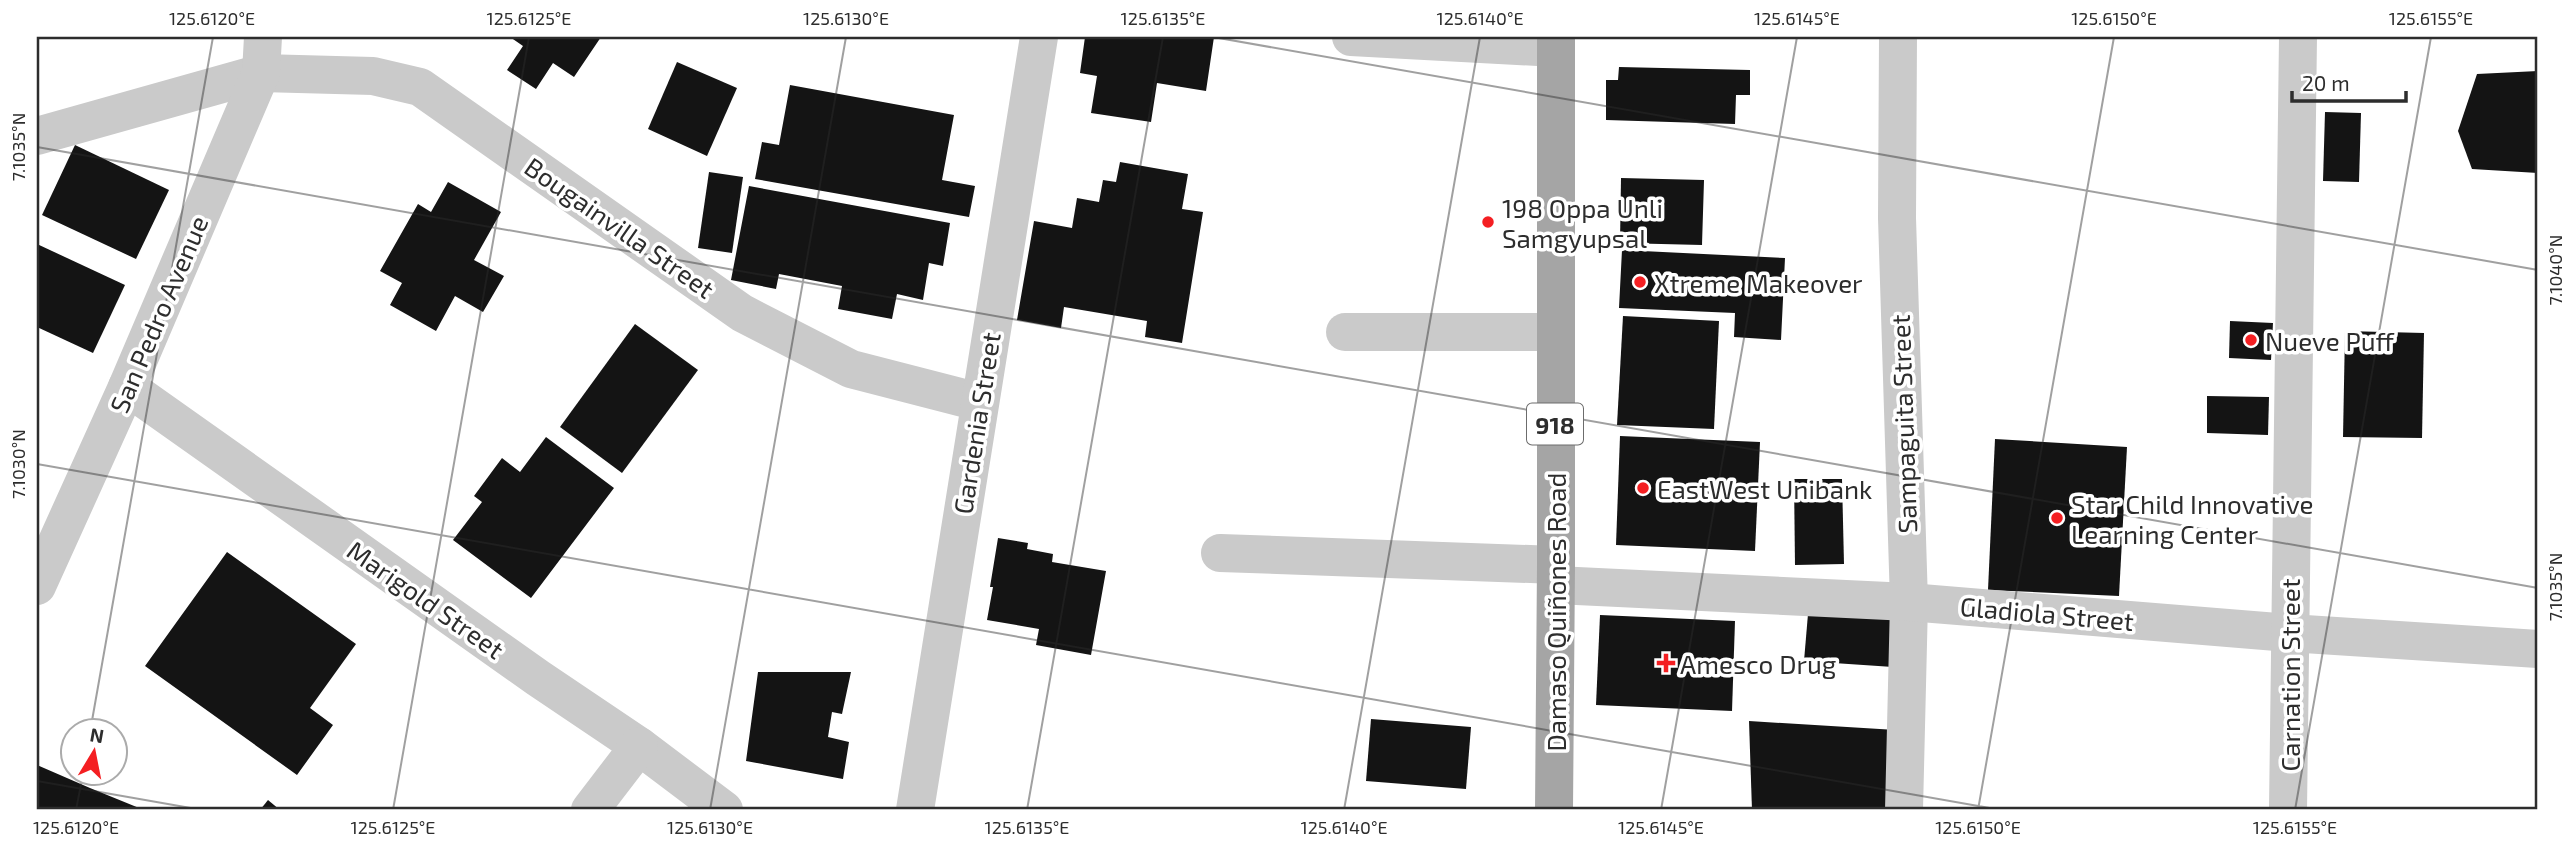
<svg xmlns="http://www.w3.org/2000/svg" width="2575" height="847" viewBox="0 0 2575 847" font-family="'Exo 2',sans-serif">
	<rect width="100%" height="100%" fill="#fff"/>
	<!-- building -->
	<g fill="#141414">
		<path d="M510 37H601L574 77 553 63 536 89 507 70 523 46Z"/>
		<path d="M1085 37H1214L1206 91 1157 83 1151 122 1091 113 1097 76 1080 73Z"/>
		<path d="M677 62 737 88 707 156 648 129Z"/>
		<path d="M1619 67 1750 70V95H1736L1735 124 1606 120V80H1618Z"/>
		<path d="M2538 71V173L2472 169 2458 131 2477 74Z"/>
		<path d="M790 85 954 115 942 180 975 186 969 217 755 179 762 142 779 145Z"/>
		<path d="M2325 112 2361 113 2359 182 2323 181Z"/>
		<path d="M75 145 169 190 136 259 42 215Z"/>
		<path d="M1120 162 1188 174 1182 209 1203 212 1182 343 1145 337 1147 321 1064 307 1061 328 1017 320 1034 221 1072 228 1077 198 1099 202 1103 180 1116 182Z"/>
		<path d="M709 172 743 177 732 253 698 248Z"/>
		<path d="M1621 178 1704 180 1702 245 1620 243Z"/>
		<path d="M448 182 501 212 474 260 504 276 483 312 455 296 436 331 390 305 402 283 380 271 418 204 431 212Z"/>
		<path d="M749 186 950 223 943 266 929 263 923 300 897 294 892 319 838 309 842 286 779 274 776 289 731 280Z"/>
		<path d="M37 244 125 285 93 353 37 327Z"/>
		<path d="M1622 250 1785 258 1781 340 1734 337 1735 313 1619 308Z"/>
		<path d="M1623 316 1719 321 1714 429 1617 425Z"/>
		<path d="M2230 321 2273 323 2271 360 2229 358Z"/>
		<path d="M635 324 698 370 622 473 560 427Z"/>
		<path d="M2345 331 2424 333 2422 438 2343 437Z"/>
		<path d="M2207 396 2269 397 2268 435 2207 433Z"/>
		<path d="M1620 436 1760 442 1755 551 1616 545Z"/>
		<path d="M546 437 614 488 531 598 453 540 482 502 474 496 502 458 520 472Z"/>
		<path d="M1995 439 2127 447 2119 596 1988 590Z"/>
		<path d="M1794 479H1842L1844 564 1795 565Z"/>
		<path d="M998 538 1028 543 1027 549 1053 554 1052 562 1106 571 1091 655 1036 645 1039 629 987 620 993 587H990Z"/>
		<path d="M227 552 356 644 310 708 333 725 297 775 145 666Z"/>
		<path d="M1808 614 1893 616V667L1804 661Z"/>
		<path d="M1600 615 1735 621 1732 711 1596 705Z"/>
		<path d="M758 672H851L842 714 832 712 828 737 849 742 843 779 746 761Z"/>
		<path d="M1371 719 1471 727 1466 789 1366 781Z"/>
		<path d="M1749 721 1896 730 1895 810H1752Z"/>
		<path d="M37 765 90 788 144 810H37Z"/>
		<path d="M268 800 280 810H260Z"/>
	</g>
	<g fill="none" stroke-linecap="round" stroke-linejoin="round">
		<!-- minor -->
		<g stroke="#cacaca" stroke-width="38">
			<path d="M1351 37 1556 48"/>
			<path d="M1898 37 1897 218 1909 602 1904 810"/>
			<path d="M37 136 261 73 373 76 420 87 742 313 851 369 979 402"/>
			<path d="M1345 332H1556"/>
			<path d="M127 387 538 678 639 746 724 810"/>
			<path d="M1220 553 1556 565"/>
			<path d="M1556 585 1909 602 2289 633 2538 649"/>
			<path d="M37 586 127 387 261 73 263 37"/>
			<path d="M590 810 639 746"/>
			<path d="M915 810 1039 37"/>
			<path d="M2288 810 2298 37"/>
		</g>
		<!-- major -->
		<path stroke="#a5a5a5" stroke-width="38" d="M1554 810 1556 565V37"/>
	</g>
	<!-- ticks -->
	<path fill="none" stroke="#2d2d2d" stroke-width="2" stroke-opacity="0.45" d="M1213 37 2538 270M37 147 2538 588M37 464 2001 810M90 732 213 37M37 781 202 810M76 810 83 774M393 810 529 37M710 810 846 37M1027 810 1163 37M1344 810 1480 37M1661 810 1797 37M1978 810 2114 37M2295 810 2431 37"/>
	<!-- markers -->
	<g fill="#f41f22" stroke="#fff" stroke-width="2.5">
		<circle cx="1488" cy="222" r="7"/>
		<circle cx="1640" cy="282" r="7"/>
		<circle cx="2251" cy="340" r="7"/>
		<circle cx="1643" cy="488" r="7"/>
		<circle cx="2057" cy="518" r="7"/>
		<path d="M1662.5 652.5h7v7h7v7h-7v7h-7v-7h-7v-7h7z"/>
	</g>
	<g text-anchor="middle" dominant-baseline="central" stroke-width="7" stroke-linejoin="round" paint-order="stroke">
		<!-- shield labels -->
		<rect fill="#fff" stroke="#6c6c6c" stroke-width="2" x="1527" y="403.5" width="56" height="41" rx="5"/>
		<g font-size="24" font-weight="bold" fill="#2d2d2d">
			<text x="1555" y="424">918</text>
		</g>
		<!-- poi labels -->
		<g font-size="26" fill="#2d2d2d" stroke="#fff" text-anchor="start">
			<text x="1502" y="207">198 Oppa Unli<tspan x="1502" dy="30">Samgyupsal</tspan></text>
			<text x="1654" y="282">Xtreme Makeover</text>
			<text x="2265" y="340">Nueve Puff</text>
			<text x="1657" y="488">EastWest Unibank</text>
			<text x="2071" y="503">Star Child Innovative<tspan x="2071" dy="30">Learning Center</tspan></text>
			<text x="1680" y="663">Amesco Drug</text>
		</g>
		<!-- street labels -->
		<g font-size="26" fill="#2d2d2d" stroke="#fff">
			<text transform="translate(620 227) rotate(35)">Bougainvilla Street</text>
			<text transform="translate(158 314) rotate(-67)">San Pedro Avenue</text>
			<text transform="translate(976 423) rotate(-81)">Gardenia Street</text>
			<text transform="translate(1903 424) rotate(-92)">Sampaguita Street</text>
			<text transform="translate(426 599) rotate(35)">Marigold Street</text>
			<text transform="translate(1555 612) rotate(-90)">Damaso Quiñones Road</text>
			<text transform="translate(2047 613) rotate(5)">Gladiola Street</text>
			<text transform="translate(2289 675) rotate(-90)">Carnation Street</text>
		</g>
	</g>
	<!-- border -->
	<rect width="2575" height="847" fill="none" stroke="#ffffff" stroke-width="77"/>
	<!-- north arrow -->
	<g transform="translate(94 752) rotate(10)"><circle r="33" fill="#ffffff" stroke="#ababab" stroke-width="2"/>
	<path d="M0-5L12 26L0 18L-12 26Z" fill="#f41f22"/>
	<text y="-10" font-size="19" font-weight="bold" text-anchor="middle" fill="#2d2d2d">N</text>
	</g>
	<!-- scale -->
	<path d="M2292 91v10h114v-10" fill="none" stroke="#2d2d2d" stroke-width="3.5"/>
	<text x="2302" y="91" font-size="21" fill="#2d2d2d" stroke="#ffffff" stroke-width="5" paint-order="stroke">20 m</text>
	<rect x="38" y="38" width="2498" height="770" fill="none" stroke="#2d2d2d" stroke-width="2.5"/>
	<g font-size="18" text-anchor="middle" fill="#2d2d2d">
		<text x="212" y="25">125.6120°E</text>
		<text x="529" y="25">125.6125°E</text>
		<text x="846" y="25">125.6130°E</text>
		<text x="1163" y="25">125.6135°E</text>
		<text x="1480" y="25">125.6140°E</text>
		<text x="1797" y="25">125.6145°E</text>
		<text x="2114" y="25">125.6150°E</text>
		<text x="2431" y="25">125.6155°E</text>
		<text transform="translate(19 147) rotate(-90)" y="6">7.1035°N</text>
		<text transform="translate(2556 270) rotate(-90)" y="6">7.1040°N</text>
		<text transform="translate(19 464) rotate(-90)" y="6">7.1030°N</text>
		<text transform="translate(2556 587) rotate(-90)" y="6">7.1035°N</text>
		<text x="76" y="834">125.6120°E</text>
		<text x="393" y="834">125.6125°E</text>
		<text x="710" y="834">125.6130°E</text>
		<text x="1027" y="834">125.6135°E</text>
		<text x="1344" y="834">125.6140°E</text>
		<text x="1661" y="834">125.6145°E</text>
		<text x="1978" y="834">125.6150°E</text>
		<text x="2295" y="834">125.6155°E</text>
	</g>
</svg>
